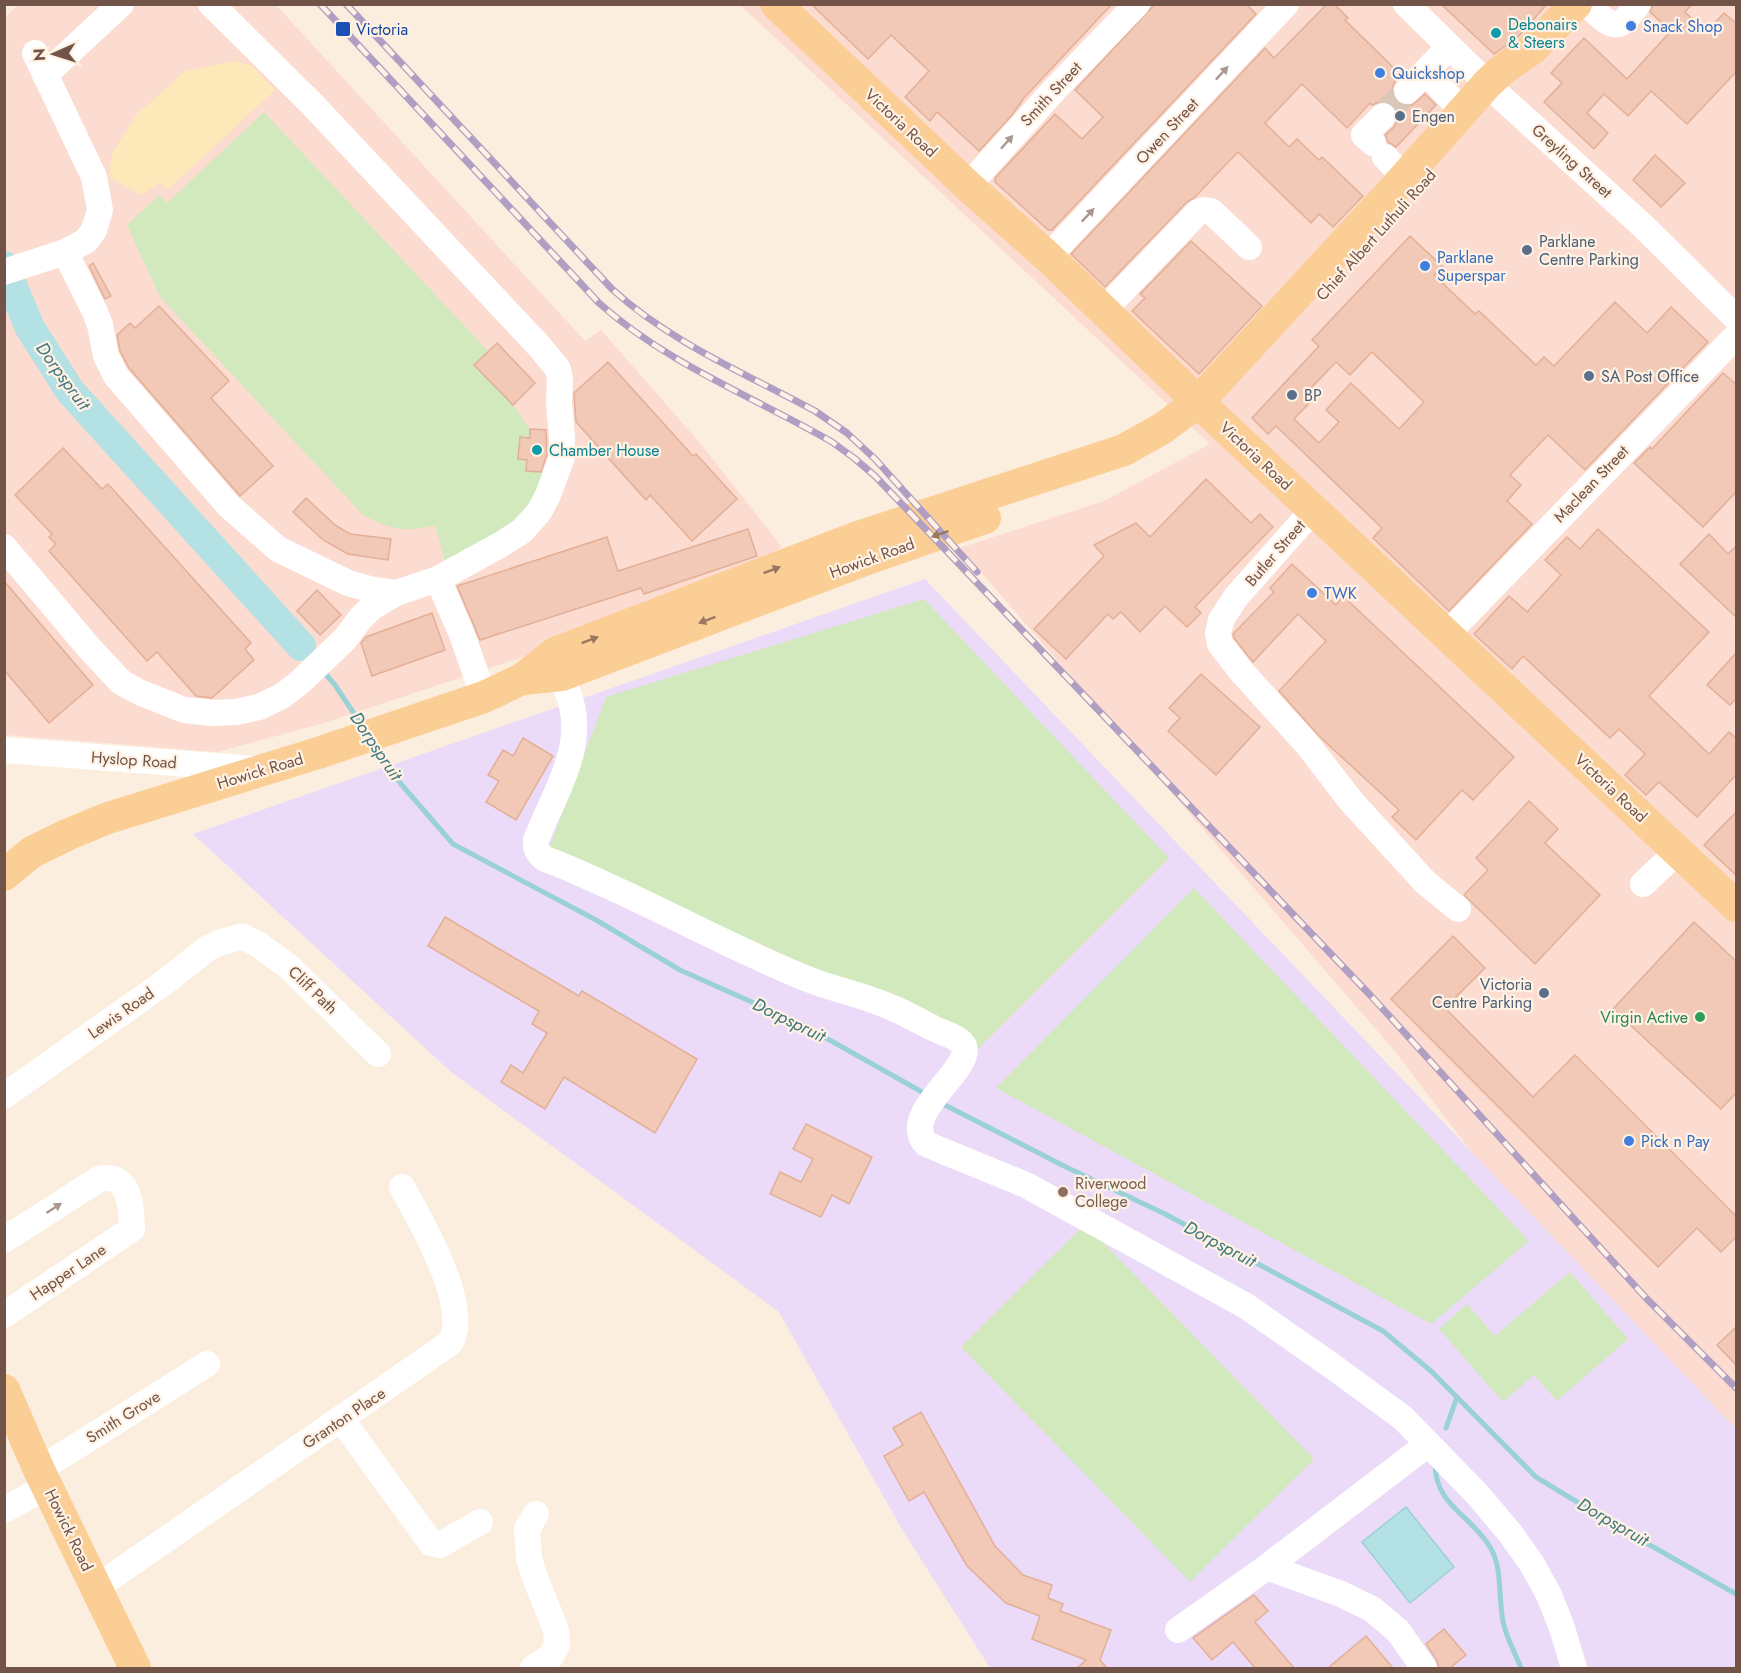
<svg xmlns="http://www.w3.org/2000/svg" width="1741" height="1673" viewBox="0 0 1741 1673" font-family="Jost,sans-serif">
	<rect width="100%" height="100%" fill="#fceede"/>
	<!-- commercial -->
	<g fill="#fcdbd1">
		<path d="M18 5H276L585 341 601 330 700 443 781 546 758 579 324 723 217 752 5 735 4 18Z"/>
		<path d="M740 5H1736V1499L1393 1049 960 548 1104 501 1210 444Z"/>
	</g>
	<!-- education -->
	<path fill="#ebdbf8" d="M925 579 1736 1429V1668H990L903 1531 779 1312 451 1072 193 834Z"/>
	<!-- green -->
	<g fill="#d2e8bd">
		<path d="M264 112 488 351 474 365 513 405 530 429 526 471 546 472 518 531 446 565 435 526C404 532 391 530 363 515L160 297 127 225 159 195 167 203Z"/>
		<path d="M924 599 1169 858 976 1051 548 851 606 697Z"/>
		<path d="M1194 888 1529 1241 1431 1324 996 1088Z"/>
		<path d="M1085 1224 1314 1459 1190 1582 961 1347Z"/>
		<path d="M1570 1272 1628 1339 1557 1401 1534 1375 1503 1402 1439 1329 1467 1304 1495 1336Z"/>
	</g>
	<!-- sand -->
	<path fill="#fce8b8" d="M235 61 251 65 275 90 169 189 160 183 141 195 109 177 112 154 136 115 185 71Z"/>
	<!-- water -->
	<path fill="#b3e1e4" stroke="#9ad1d6" stroke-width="1.5" d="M1406 1507 1454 1567 1410 1603 1362 1542Z"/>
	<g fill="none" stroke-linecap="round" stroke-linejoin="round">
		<!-- stream -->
		<g stroke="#9ad1d6" stroke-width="5">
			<path d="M301 646 313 659"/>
			<path d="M323 671 335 685 363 727"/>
			<path d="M375 745 401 784 453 844 596 920 680 970 803 1025 929 1096"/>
			<path d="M939 1102 1066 1167 1165 1214 1383 1331 1431 1371 1536 1477 1613 1524 1736 1594"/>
			<path d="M1446 1428 1457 1397"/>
			<path d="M1435 1465C1436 1506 1471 1515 1490 1547 1503 1568 1498 1598 1503 1621 1506 1638 1515 1652 1521 1668"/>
		</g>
		<!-- river -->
		<path stroke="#b3e1e4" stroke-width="30" d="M4 266 30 328 70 391 301 646"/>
	</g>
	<!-- building -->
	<g fill="#f1c9b6" stroke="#e3af96" stroke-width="1.5" fill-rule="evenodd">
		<path d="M811 4H1112L1024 98 1012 115 979 151 937 112 930 121 905 97 929 71 891 35 868 59Z"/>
		<path d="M1155 4H1246L1256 14 1052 230H1048L995 182V178L1055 114 1082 139 1103 117 1075 90Z"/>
		<path d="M1327 4H1334L1348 18 1345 20 1399 73 1394 78 1396 80 1392 88 1393 96 1397 102 1404 106 1412 105 1425 94 1436 105 1396 147 1388 142 1385 135 1394 127 1398 119 1397 112 1393 105 1386 101 1379 102 1372 105 1370 103 1347 128 1302 84 1265 123 1289 147 1297 139 1319 160 1322 157 1363 196 1333 227 1319 214 1311 223 1238 152 1194 198 1187 202 1105 287 1071 254 1265 48 1274 58Z"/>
		<path d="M1441 4H1547L1519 36 1494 54Z"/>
		<path d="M1653 4H1692L1685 12 1706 32 1724 13 1737 24V71L1687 124 1651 91 1628 116 1604 94 1587 113 1608 133 1594 149 1544 102 1562 83 1551 73 1584 38 1627 79 1671 31 1650 12Z"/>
		<path d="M1655 155 1685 183 1661 207 1633 180Z"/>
		<path d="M1410 236 1443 267 1434 275 1475 314 1479 311 1536 365 1544 357 1554 366 1615 302 1647 333 1671 307 1708 342 1585 470 1548 435 1510 475 1521 485 1507 501 1532 524 1449 611 1373 538 1382 528 1276 426 1268 434 1252 418 1319 346 1312 340ZM1372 352 1424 402 1399 429 1351 383 1326 410 1339 422 1319 443 1294 419 1319 393 1312 387 1336 362 1350 375Z"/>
		<path d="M1191 241 1262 306 1199 374 1132 311 1145 298 1140 294Z"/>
		<path d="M93 263 111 296 105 299 89 266Z"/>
		<path d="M159 306 229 381 211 398 273 466 240 496 129 368 120 351 117 335 130 323 135 328Z"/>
		<path d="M497 343 535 383 513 405 474 365Z"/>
		<path d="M608 362 693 456 696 454 737 499 692 541 650 495 646 500 576 422 574 393Z"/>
		<path d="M1723 373 1737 385V491L1703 527 1634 463 1650 447 1652 449Z"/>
		<path d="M530 429 546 430 547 454 541 472 526 471 527 460 518 459 520 437 530 438Z"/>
		<path d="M63 448 102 489 108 484 251 643 245 649 254 660 212 698 196 696 157 652 147 661 49 551 56 544 49 537 52 534 15 495Z"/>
		<path d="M1206 479 1251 523 1260 514 1273 527 1195 607 1201 613 1187 627 1165 606 1140 632 1121 612 1113 619 1108 614 1066 659 1034 629 1104 556 1094 545 1136 523 1150 537Z"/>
		<path d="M306 498 335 525 350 534 391 539 388 560 348 554 323 540 293 512Z"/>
		<path d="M748 529 757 556 644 594 641 588 480 640 457 586 607 537 618 571Z"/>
		<path d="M1598 529 1709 632 1649 696 1709 754 1729 732 1737 739V774L1697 817 1659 782 1646 795 1625 775 1645 754 1619 729 1610 738 1523 656 1512 669 1474 634 1509 596 1527 612 1561 575 1545 560 1567 537 1580 549Z"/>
		<path d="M1709 534 1728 554 1737 545V618L1680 564Z"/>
		<path d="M1292 564 1336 605 1343 596 1514 757 1473 800 1462 790 1416 840 1392 817 1399 810 1319 736 1279 691 1326 641 1298 614 1253 662 1234 638 1233 634 1274 592 1270 588Z"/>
		<path d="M4 581 93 685 49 723 4 670Z"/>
		<path d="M317 590 341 615 320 635 297 611Z"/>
		<path d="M432 613 445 650 372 676 361 643 366 637Z"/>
		<path d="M1737 652V698L1730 705 1707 685Z"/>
		<path d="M1201 674 1260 727 1216 775 1168 731 1180 718 1169 708Z"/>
		<path d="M523 738 553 756 516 820 486 802 499 781 488 775 503 750 513 756Z"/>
		<path d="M1529 801 1558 829 1545 843 1600 895 1535 964 1464 895 1488 870 1476 858Z"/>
		<path d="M1737 811V876L1704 845Z"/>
		<path d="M445 917 579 996 582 991 697 1059 655 1133 564 1077 545 1109 501 1082 511 1065 523 1073 547 1033 532 1024 539 1011 428 946Z"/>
		<path d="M1694 922 1737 962V1092L1721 1109 1613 1009Z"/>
		<path d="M1453 936 1485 968 1445 1008 1533 1097 1575 1055 1737 1217V1236L1721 1252 1697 1228 1658 1267 1391 999Z"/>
		<path d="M806 1124 872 1157 849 1204 832 1195 821 1217 770 1194 780 1172 801 1182 813 1159 793 1149Z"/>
		<path d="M1737 1326V1366L1717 1345Z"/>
		<path d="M921 1412 995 1546 1023 1575 1052 1585 1048 1598 1063 1604 1060 1611 1111 1630 1100 1660 1107 1668H1077L1086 1660 1032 1639 1040 1616 1006 1603 967 1566 924 1492 909 1501 884 1456 903 1445 893 1428Z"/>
		<path d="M1254 1595 1268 1611 1255 1622 1294 1668H1255L1233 1642 1212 1660 1193 1638Z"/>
		<path d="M1444 1629 1466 1655 1450 1668H1439L1436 1659 1426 1644Z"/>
		<path d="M1366 1636 1393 1668H1328Z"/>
	</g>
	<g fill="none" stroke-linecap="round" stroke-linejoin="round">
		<!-- minor-tunnel -->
		<path stroke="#d9c7b8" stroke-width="26" stroke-dasharray="26 13" stroke-linecap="butt" d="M1383 116 1407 91"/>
		<!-- minor -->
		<g stroke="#fff" stroke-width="26">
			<path d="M1406 4 1501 97 1643 226 1736 318"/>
			<path d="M1587 4C1595 11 1609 29 1621 23 1627 20 1633 10 1638 4"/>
			<path d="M1425 72 1463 111"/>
			<path d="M45 75 121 4"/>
			<path d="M1407 91 1449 47"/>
			<path d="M1373 143 1364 135 1383 116"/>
			<path d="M1385 157 1404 177"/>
			<path d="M968 186 1055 89 1137 4"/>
			<path d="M65 252 95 312 100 325 106 356 116 376 229 506 278 549 348 583 373 590 396 593"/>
			<path d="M1048 257 1286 4"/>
			<path d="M4 272 65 252 86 241 94 230 100 210 94 177 35 53"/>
			<path d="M1103 311 1198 212 1204 210 1211 211 1249 247"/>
			<path d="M1313 510 1236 597 1221 620 1218 634 1220 644 1241 671 1307 744 1351 801 1425 882 1458 909"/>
			<path d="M4 547 90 649 121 682 139 692 184 710 213 713 236 712 259 707 282 696 299 683 345 639 360 619 372 607 396 593 438 579 500 545 522 531 539 512 548 495 562 457V438L559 403 560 379 558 369 539 346 312 104 211 4"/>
			<path d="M438 579 461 632 484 697"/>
			<path d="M1447 634 1736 336"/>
			<path d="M556 657C561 673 568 690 572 706 583 753 552 798 536 840 535 849 538 854 545 859 565 866 584 875 604 884 673 915 740 952 810 980 836 990 863 995 888 1006 904 1012 918 1021 933 1028 942 1033 954 1035 961 1042 983 1064 897 1111 926 1144L1026 1185 1246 1306 1332 1366 1403 1418 1478 1495 1510 1533 1532 1564 1549 1595 1562 1628 1574 1668"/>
			<path d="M4 750 255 769"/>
			<path d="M1643 884 1678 851"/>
			<path d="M4 1096 165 982 208 948 219 943 239 937H244L259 945 289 967 378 1054"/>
			<path d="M4 1240 99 1179C131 1172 131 1207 132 1229L4 1315"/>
			<path d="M341 1419 431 1543 440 1545 480 1522"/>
			<path d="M39 1470 207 1364"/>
			<path d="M4 1510 48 1486"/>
			<path d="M1267 1567 1341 1594 1372 1609 1398 1631 1424 1668"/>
			<path d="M97 1587 450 1343C472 1307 420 1220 402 1187"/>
			<path d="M1178 1630 1267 1567 1428 1444"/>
			<path d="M533 1668 551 1656 557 1645 556 1630 534 1575 529 1558 527 1529 536 1514"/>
		</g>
		<!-- major -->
		<g stroke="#fbce96" stroke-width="32">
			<path d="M776 4 968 186 1048 257 1212 415 1736 906"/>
			<path d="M523 679 562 675 859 562 985 518"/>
			<path d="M4 875 32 852 69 834 108 818 318 753 484 697 522 679 555 653 858 537 1124 450 1163 428 1198 402 1395 188 1487 84 1502 70 1532 49 1576 4"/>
			<path d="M4 1390 39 1470 135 1668"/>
		</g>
		<!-- rail casing -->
		<g stroke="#b09ec3" stroke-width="7">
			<g id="rail">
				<path d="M320 4 599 303C667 364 754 397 832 442L854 458 875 476 1372 997 1646 1298 1736 1388"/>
				<path d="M346 4 612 289C670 342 746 374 815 411L847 433 875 459 977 572"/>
			</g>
		</g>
		<!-- rail -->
		<use href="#rail" stroke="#fff2e4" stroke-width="4.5" stroke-dasharray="14" stroke-linecap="butt"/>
	</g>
	<!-- one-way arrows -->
	<defs><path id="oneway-solid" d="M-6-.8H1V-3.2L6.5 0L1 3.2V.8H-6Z" transform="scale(1.5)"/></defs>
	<g fill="#aa9891">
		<use href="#oneway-solid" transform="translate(1222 73) rotate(-47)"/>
		<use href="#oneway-solid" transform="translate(1007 142) rotate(-48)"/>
		<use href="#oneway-solid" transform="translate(1088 215) rotate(-47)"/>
		<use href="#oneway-solid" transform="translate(54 1208) rotate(-33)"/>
	</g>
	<g fill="#9a785f">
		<use href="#oneway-solid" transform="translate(940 534) rotate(161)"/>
		<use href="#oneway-solid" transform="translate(772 570) rotate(-21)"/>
		<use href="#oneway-solid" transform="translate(707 620) rotate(159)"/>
		<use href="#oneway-solid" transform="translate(590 640) rotate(-21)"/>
	</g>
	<!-- markers -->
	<g fill="#3f7fe0" stroke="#fff2e4" stroke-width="2">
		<circle cx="1631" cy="26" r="6"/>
		<circle cx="1380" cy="73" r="6"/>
		<circle cx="1425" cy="266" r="6"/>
		<circle cx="1312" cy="593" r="6"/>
		<circle cx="1629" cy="1141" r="6"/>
	</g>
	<rect fill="#1a4fb4" stroke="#fff2e4" stroke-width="2" x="335" y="21" width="16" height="16" rx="3"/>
	<g fill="#0f9aa8" stroke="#fff2e4" stroke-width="2">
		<circle cx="1496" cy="33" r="6"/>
		<circle cx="537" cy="450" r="6"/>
	</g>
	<g fill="#5c6f8a" stroke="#fff2e4" stroke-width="2">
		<circle cx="1400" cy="116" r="6"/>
		<circle cx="1527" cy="250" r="6"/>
		<circle cx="1589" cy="376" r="6"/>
		<circle cx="1292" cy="395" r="6"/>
		<circle cx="1544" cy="993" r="6"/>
	</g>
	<circle fill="#2e9e5b" stroke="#fff2e4" stroke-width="2" cx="1700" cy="1017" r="6"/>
	<circle fill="#8d6e63" stroke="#fff2e4" stroke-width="2" cx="1063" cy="1192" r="6"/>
	<g text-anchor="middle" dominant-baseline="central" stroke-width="4.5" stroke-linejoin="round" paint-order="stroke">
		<!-- culture labels -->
		<g font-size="16" fill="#0d838f" stroke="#fff2e4" text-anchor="start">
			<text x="1508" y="24">Debonairs<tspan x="1508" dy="18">&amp; Steers</tspan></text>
			<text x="549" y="450">Chamber House</text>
		</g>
		<!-- shop labels -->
		<g font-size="16" fill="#366cbe" stroke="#fff2e4" text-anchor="start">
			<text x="1643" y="26">Snack Shop</text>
			<text x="1392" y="73">Quickshop</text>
			<text x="1437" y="257">Parklane<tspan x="1437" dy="18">Superspar</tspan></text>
			<text x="1324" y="593">TWK</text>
			<text x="1641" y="1141">Pick n Pay</text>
		</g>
		<!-- transit labels -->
		<g font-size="16" fill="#164399" stroke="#fff2e4" text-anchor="start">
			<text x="356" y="29">Victoria</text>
		</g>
		<!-- street labels -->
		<g font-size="16" fill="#715347" stroke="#fff2e4">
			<text transform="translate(1051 94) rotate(-47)">Smith Street</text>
			<text transform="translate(901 123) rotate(43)">Victoria Road</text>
			<text transform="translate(1167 131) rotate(-47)">Owen Street</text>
			<text transform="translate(1572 161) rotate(42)">Greyling Street</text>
			<text transform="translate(1376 235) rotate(-48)">Chief Albert Luthuli Road</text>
			<text transform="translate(1256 456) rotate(43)">Victoria Road</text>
			<text transform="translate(1591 484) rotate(-46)">Maclean Street</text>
			<text transform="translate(1275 553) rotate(-49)">Butler Street</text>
			<text transform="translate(872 558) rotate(-20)">Howick Road</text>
			<text transform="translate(134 760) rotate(4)">Hyslop Road</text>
			<text transform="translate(260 771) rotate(-17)">Howick Road</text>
			<text transform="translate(1611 788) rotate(43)">Victoria Road</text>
			<text transform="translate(313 990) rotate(44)">Cliff Path</text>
			<text transform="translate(121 1013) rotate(-35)">Lewis Road</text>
			<text transform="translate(68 1272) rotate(-34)">Happer Lane</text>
			<text transform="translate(123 1417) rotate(-32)">Smith Grove</text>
			<text transform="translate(344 1418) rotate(-34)">Granton Place</text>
			<text transform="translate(69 1530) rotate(64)">Howick Road</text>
		</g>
		<!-- service labels -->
		<g font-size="16" fill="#4e5e75" stroke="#fff2e4" text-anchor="start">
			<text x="1412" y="116">Engen</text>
			<text x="1539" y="241">Parklane<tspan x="1539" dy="18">Centre Parking</tspan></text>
			<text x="1601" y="376">SA Post Office</text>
			<text x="1304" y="395">BP</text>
			<text x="1532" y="984" text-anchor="end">Victoria<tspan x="1532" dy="18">Centre Parking</tspan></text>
		</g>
		<!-- leisure labels -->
		<g font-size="16" fill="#27864d" stroke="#fff2e4" text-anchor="end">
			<text x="1688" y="1017">Virgin Active</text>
		</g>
		<!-- education labels -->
		<g font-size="16" fill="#785e54" stroke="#fff2e4" text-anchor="start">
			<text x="1075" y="1183">Riverwood<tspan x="1075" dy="18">College</tspan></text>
		</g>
		<!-- water labels -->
		<g font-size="18" font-style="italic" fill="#3e787e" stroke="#fff2e4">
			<text transform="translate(63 376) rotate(54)">Dorpspruit</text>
			<text transform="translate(376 746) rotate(56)">Dorpspruit</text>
			<text transform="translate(789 1020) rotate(26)">Dorpspruit</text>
			<text transform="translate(1220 1244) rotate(28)">Dorpspruit</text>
			<text transform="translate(1613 1522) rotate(30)">Dorpspruit</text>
		</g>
	</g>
	<!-- border -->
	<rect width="1741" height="1673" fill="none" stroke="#715347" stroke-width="12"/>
	<!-- north arrow -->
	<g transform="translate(54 54) rotate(267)" stroke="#fff2e4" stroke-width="4.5" paint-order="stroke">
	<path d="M0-4.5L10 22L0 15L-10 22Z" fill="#715347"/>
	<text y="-9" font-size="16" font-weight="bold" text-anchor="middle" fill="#715347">N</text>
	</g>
</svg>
